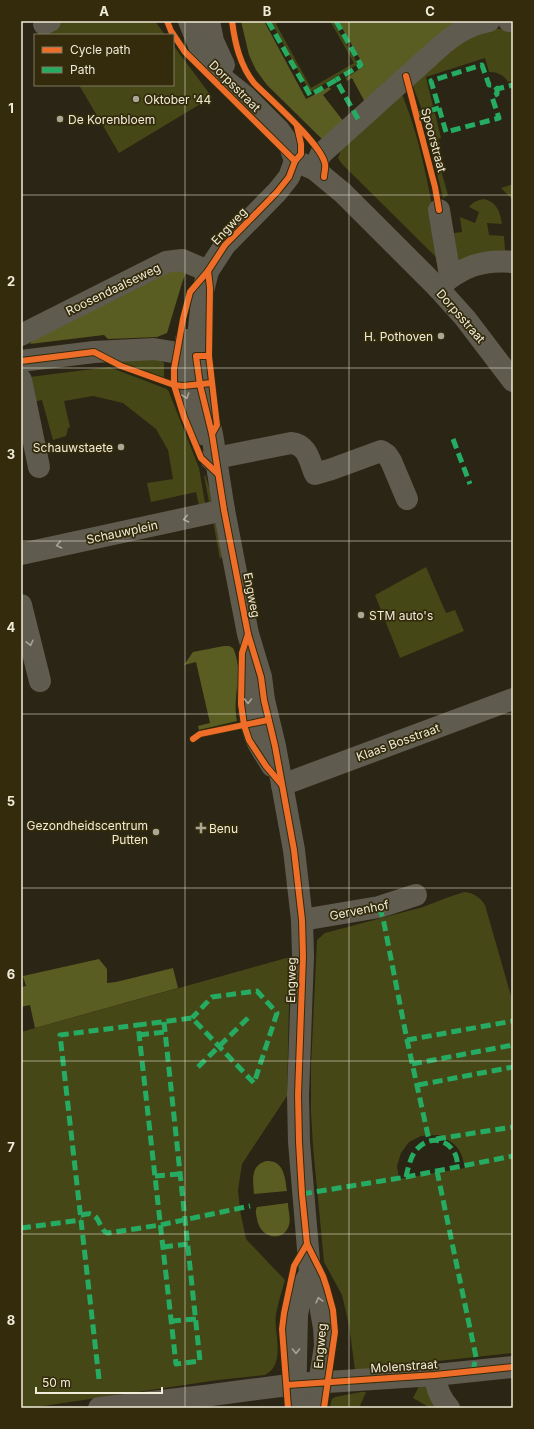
<svg xmlns="http://www.w3.org/2000/svg" width="534" height="1429" viewBox="0 0 534 1429" font-family="Inter,sans-serif">
	<rect width="100%" height="100%" fill="#2a2514"/>
	<!-- green -->
	<g fill="#464717" fill-rule="evenodd">
		<path d="M61 21H155L165 35H50L47 29Z"/>
		<path d="M273 21H280L276 24 311 88 354 63 330 21H333L358 64 310 92 271 22Z"/>
		<path d="M489 29H501L513 32V81L508 82C504 75 498 72 489 72L485 58 426 77 433 106 422 110 412 84 463 40Z"/>
		<path d="M173 45 212 97 119 153 79 85H173Z"/>
		<path d="M402 94C424 149 432 205 442 263L342 164 338 158 341 150Z"/>
		<path d="M435 113 441 138 438 139 440 144 434 145 448 195 443 198 423 116Z"/>
		<path d="M513 184V200L501 188Z"/>
		<path d="M484 199C497 202 500 212 502 224L487 223 489 235 504 236 505 250 513 251V254C493 253 475 251 458 262L454 233 462 232 460 217 475 223 479 212 469 207C473 202 477 200 484 199Z"/>
		<path d="M153 355 164 363V378H162L113 359Z"/>
		<path d="M109 367 167 389 169 392 199 468 205 503 199 505 196 492 151 502 147 483 173 479 168 450 156 429 123 403 93 396 64 401 70 427 68 428 66 436 53 440 42 400 33 402 30 377Z"/>
		<path d="M205 475 214 501 209 502 204 476Z"/>
		<path d="M213 521 215 522 223 556 220 559Z"/>
		<path d="M426 567 446 613 455 610 464 631 400 658 375 595Z"/>
		<path d="M464 892C474 893 480 897 485 905L513 1003V1353L355 1370 349 1325 342 1295 324 1262 313 1147 311 1111V1066L317 940 325 933 423 907 446 898ZM438 1135C457 1144 461 1148 465 1168L399 1179 397 1166 401 1153 409 1142 421 1136Z"/>
		<path d="M290 957 287 1096 242 1164 238 1190 240 1210 246 1239 285 1280C282 1291 278 1303 276 1314 273 1332 287 1364 265 1375L218 1380 30 1408H21V1032Z"/>
		<path d="M419 1386H425L437 1404 436 1408H430L413 1398Z"/>
		<path d="M361 1392H366L359 1408H351L348 1406 347 1408H332L330 1406 332 1399 335 1397Z"/>
	</g>
	<!-- forest -->
	<g fill="#5a5d21">
		<path d="M241 21H264L306 99 329 87 331 89 323 95 344 122 324 141 267 85 256 70 249 55Z"/>
		<path d="M338 21H460L366 104 352 78 347 81 346 78 364 66Z"/>
		<path d="M165 268 186 272 182 283 167 333 157 337 108 339 104 335 30 344 40 331Z"/>
		<path d="M224 646H229L233 648C244 670 232 697 237 721L199 730 198 726 210 723 196 662 184 665 193 652Z"/>
		<path d="M99 959 107 969V983L116 982 173 968 178 988 35 1028 30 1005 21 1007V987L26 986 23 976Z"/>
		<path d="M266 1161C284 1160 285 1177 287 1191L254 1194C253 1180 250 1166 266 1161Z"/>
		<path d="M288 1203C288 1210 291 1219 289 1225 284 1243 260 1239 257 1219 256 1214 255 1211 257 1207Z"/>
	</g>
	<g fill="none" stroke-linecap="round" stroke-linejoin="round">
		<!-- minor -->
		<g stroke="#5f5b4e" stroke-width="22">
			<path d="M189 21 199 46 209 61 220 76 245 96 279 130 290 146 295 161 314 169 343 193 438 288 465 318 513 381"/>
			<path d="M209 21 213 41 224 65"/>
			<path d="M509 21H513"/>
			<path d="M44 24 50 21"/>
			<path d="M295 161 289 177 277 192 225 245 208 271 203 291 196 356 200 385 212 434 224 510 248 634 261 677 264 700 275 746 294 850 302 920 303 956 298 1095 299 1142 310 1273 319 1299 324 1328 325 1346 315 1408"/>
			<path d="M314 169 321 154 443 44C459 31 470 25 489 21"/>
			<path d="M439 210 450 276"/>
			<path d="M438 288C461 267 482 259 513 262"/>
			<path d="M21 335 166 262 182 260 208 271"/>
			<path d="M186 340 182 374 184 392 201 434"/>
			<path d="M21 361 94 352 154 349 196 356"/>
			<path d="M21 380 39 467"/>
			<path d="M211 459 291 443C308 445 309 460 315 474L332 469 381 451 387 455 391 461 407 499"/>
			<path d="M21 554 224 510"/>
			<path d="M21 605 40 681"/>
			<path d="M248 668C248 691 247 715 255 736 259 747 267 757 272 766"/>
			<path d="M282 785 513 699"/>
			<path d="M302 920 379 907 416 895"/>
			<path d="M435 1375C436 1388 440 1398 449 1408"/>
			<path d="M99 1408 204 1396 296 1384 435 1375 513 1367"/>
			<path d="M295 1408 297 1315 302 1288 310 1273"/>
		</g>
		<!-- quiet -->
		<g stroke="#26ab63" stroke-width="5" stroke-dasharray="10 5" stroke-linecap="butt">
			<path d="M268 21 310 95 336 80 358 119"/>
			<path d="M336 21 361 65 336 80"/>
			<path d="M439 108 446 132 499 118 492 97 497 94V89"/>
			<path d="M415 115 439 108 431 81 482 65 489 85H494L497 89 513 85"/>
			<path d="M453 439 470 484"/>
			<path d="M379 907 383 918 407 1040 429 1140"/>
			<path d="M164 1022 200 1361 176 1364 138 1025 192 1018 254 1083 277 1013 257 991 212 997 192 1018"/>
			<path d="M139 1035 165 1032"/>
			<path d="M407 1040 513 1021"/>
			<path d="M412 1064 513 1045"/>
			<path d="M198 1067 251 1015"/>
			<path d="M418 1085 513 1067"/>
			<path d="M436 1139 513 1127"/>
			<path d="M437 1171 476 1357 473 1371"/>
			<path d="M155 1176 180 1174"/>
			<path d="M406 1177C408 1168 411 1154 418 1148 430 1136 447 1138 455 1154 457 1157 457 1162 458 1166"/>
			<path d="M302 1194 406 1177 513 1156"/>
			<path d="M81 1215C83 1215 88 1213 91 1214 101 1217 99 1231 108 1233L160 1225 250 1206"/>
			<path d="M21 1228 81 1220"/>
			<path d="M163 1247 188 1244"/>
			<path d="M171 1321 196 1319"/>
			<path d="M99 1379 60 1035 138 1025"/>
		</g>
		<!-- cycleway casing -->
		<g stroke="#332b0b" stroke-width="8">
			<g id="cycleway">
				<path d="M167 21 171 31 185 52 295 161"/>
				<path d="M232 21C235 44 240 65 254 83 270 99 322 145 325 164 326 168 324 173 324 177"/>
				<path d="M406 76 435 187 439 210"/>
				<path d="M208 271 210 288 209 356 217 425 212 434"/>
				<path d="M209 356H196L200 385 212 434 224 510 248 634 261 677 264 700 275 746 294 850 302 920 303 956 298 1095 299 1142 302 1194 307 1244 323 1276 327 1288 333 1310 335 1332 324 1408"/>
				<path d="M21 361 94 352 121 366 174 385 183 386 211 383"/>
				<path d="M218 474 201 458 184 417 174 385V369L183 319 190 292 208 271 225 245 277 192 289 177 295 161 301 154V144L297 126"/>
				<path d="M248 634 242 653 241 704 244 725 249 740 266 766 282 785"/>
				<path d="M193 739 200 734 268 720"/>
				<path d="M287 1385 435 1375 513 1367"/>
				<path d="M288 1408 282 1329 284 1313 294 1266 307 1244"/>
			</g>
		</g>
		<!-- cycleway -->
		<use href="#cycleway" stroke="#ee6e29" stroke-width="6"/>
	</g>
	<!-- one-way arrows -->
	<defs><path id="oneway-chevron" d="M-2-3.5L2.5 0L-2 3.5" fill="none" stroke-width="1.6" stroke-linecap="round" stroke-linejoin="round"/></defs>
	<g stroke="#a8a494">
		<use href="#oneway-chevron" transform="translate(186 396) rotate(72)"/>
		<use href="#oneway-chevron" transform="translate(186 519) rotate(168)"/>
		<use href="#oneway-chevron" transform="translate(59 545) rotate(168)"/>
		<use href="#oneway-chevron" transform="translate(30 643) rotate(76)"/>
		<use href="#oneway-chevron" transform="translate(248 701) rotate(90)"/>
		<use href="#oneway-chevron" transform="translate(319 1300) rotate(-104)"/>
		<use href="#oneway-chevron" transform="translate(296 1351) rotate(90)"/>
	</g>
	<!-- grid -->
	<path fill="none" stroke="#f1ecda" stroke-width="1" stroke-opacity="0.55" d="M185 21V1408M349 21V1408M21 195H513M21 368H513M21 541H513M21 714H513M21 888H513M21 1061H513M21 1234H513"/>
	<!-- markers -->
	<g fill="#aba695" stroke="#332b0b" stroke-width="1.5">
		<circle cx="136" cy="99" r="4"/>
		<circle cx="60" cy="119" r="4"/>
		<circle cx="441" cy="336" r="4"/>
		<circle cx="121" cy="447" r="4"/>
		<circle cx="361" cy="615" r="4"/>
		<path d="M199 822h4v4h4v4h-4v4h-4v-4h-4v-4h4z"/>
		<circle cx="156" cy="832" r="4"/>
	</g>
	<g text-anchor="middle" dominant-baseline="central" stroke-width="3.5" stroke-linejoin="round" paint-order="stroke">
		<!-- street labels -->
		<g font-size="12" fill="#f1ecda" stroke="#332b0b">
			<text transform="translate(235 86) rotate(45)">Dorpsstraat</text>
			<text transform="translate(434 140) rotate(75)">Spoorstraat</text>
			<text transform="translate(229 226) rotate(-47)">Engweg</text>
			<text transform="translate(113 289) rotate(-26)">Roosendaalseweg</text>
			<text transform="translate(461 316) rotate(49)">Dorpsstraat</text>
			<text transform="translate(122 532) rotate(-12)">Schauwplein</text>
			<text transform="translate(252 595) rotate(79)">Engweg</text>
			<text transform="translate(398 742) rotate(-20)">Klaas Bosstraat</text>
			<text transform="translate(359 910) rotate(-11)">Gervenhof</text>
			<text transform="translate(291 980) rotate(-89)">Engweg</text>
			<text transform="translate(320 1346) rotate(-85)">Engweg</text>
			<text transform="translate(404 1366) rotate(-4)">Molenstraat</text>
		</g>
		<!-- poi labels -->
		<g font-size="12" fill="#f1ecda" stroke="#332b0b" text-anchor="start">
			<text x="144" y="99">Oktober '44</text>
			<text x="68" y="119">De Korenbloem</text>
			<text x="433" y="336" text-anchor="end">H. Pothoven</text>
			<text x="113" y="447" text-anchor="end">Schauwstaete</text>
			<text x="369" y="615">STM auto's</text>
			<text x="148" y="825" text-anchor="end">Gezondheidscentrum<tspan x="148" dy="14">Putten</tspan></text>
			<text x="209" y="828">Benu</text>
		</g>
	</g>
	<!-- border -->
	<rect width="534" height="1429" fill="none" stroke="#332b0b" stroke-width="44"/>
	<!-- legend -->
	<rect x="34" y="34" width="140" height="52" fill="#332b0b" stroke="#7f785e"/>
	<rect x="42" y="47" width="20" height="6" fill="#ee6e29" stroke="#7f785e"/>
	<text x="70" y="54" font-size="12" fill="#f1ecda">Cycle path</text>
	<rect x="42" y="67" width="20" height="6" fill="#26ab63" stroke="#7f785e"/>
	<text x="70" y="74" font-size="12" fill="#f1ecda">Path</text>
	<!-- scale -->
	<path d="M36 1387v6h126v-6" fill="none" stroke="#f1ecda" stroke-width="2"/>
	<text x="42" y="1387" font-size="12" fill="#f1ecda" stroke="#332b0b" stroke-width="3" paint-order="stroke">50 m</text>
	<rect x="22" y="22" width="490" height="1385" fill="none" stroke="#f1ecda" stroke-width="1.5"/>
	<g font-size="13" text-anchor="middle" font-weight="bold" fill="#f1ecda">
		<text x="104" y="16">A</text>
		<text x="267" y="16">B</text>
		<text x="430" y="16">C</text>
		<text x="11" y="113">1</text>
		<text x="11" y="286">2</text>
		<text x="11" y="459">3</text>
		<text x="11" y="632">4</text>
		<text x="11" y="806">5</text>
		<text x="11" y="979">6</text>
		<text x="11" y="1152">7</text>
		<text x="11" y="1325">8</text>
	</g>
</svg>
